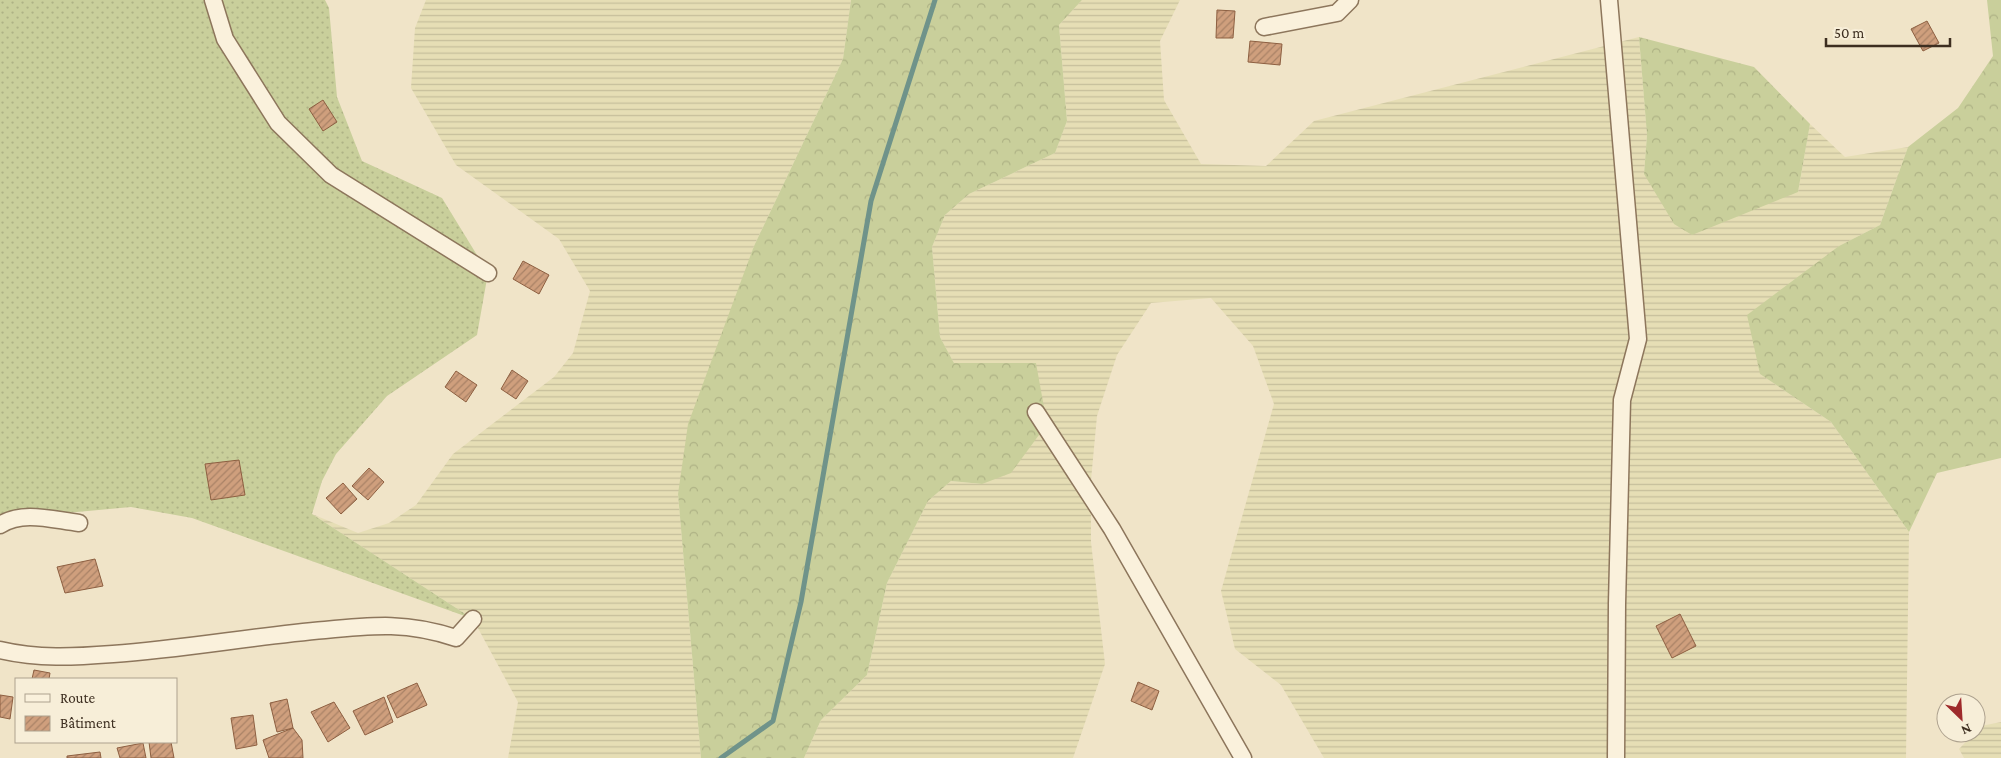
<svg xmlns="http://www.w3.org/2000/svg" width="2001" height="758" viewBox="0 0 2001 758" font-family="'Crimson Pro',serif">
	<defs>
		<pattern id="farmland-rules" width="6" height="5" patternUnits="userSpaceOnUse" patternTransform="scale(1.25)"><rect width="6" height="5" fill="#e6deb5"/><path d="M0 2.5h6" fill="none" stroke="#c6bf9b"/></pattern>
		<pattern id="grass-dots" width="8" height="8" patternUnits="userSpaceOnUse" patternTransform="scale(1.25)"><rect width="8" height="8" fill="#c9cf9b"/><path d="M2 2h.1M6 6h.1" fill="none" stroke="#aeb285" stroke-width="1.8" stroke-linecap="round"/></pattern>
		<pattern id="forest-crowns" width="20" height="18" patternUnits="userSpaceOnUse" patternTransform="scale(1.25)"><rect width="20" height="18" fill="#c9cf9b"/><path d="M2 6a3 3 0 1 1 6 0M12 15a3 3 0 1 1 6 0" fill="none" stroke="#aeb285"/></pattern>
		<pattern id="building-hatch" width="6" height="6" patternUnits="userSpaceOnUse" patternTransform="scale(1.25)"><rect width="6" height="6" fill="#cf9f7d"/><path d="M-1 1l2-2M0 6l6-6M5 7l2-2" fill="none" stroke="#a98266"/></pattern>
	</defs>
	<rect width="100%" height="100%" fill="#f0e4c8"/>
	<!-- farmland -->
	<g fill="url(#farmland-rules)">
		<path d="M426 0H851L843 59 754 246 678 494 701 758H508L518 702 473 619 312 514 358 533 389 523 416 505 453 454 554 377 573 353 590 291 559 239 456 165 411 88 415 28Z"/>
		<path d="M1082 0H1180L1160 41 1164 100 1201 164 1266 166 1314 121 1639 37 1647 135 1644 174 1798 192 1810 124 1845 157 1908 147 1880 225 1839 246 1760 374 1831 422 1909 532 1906 758H1324L1281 685 1235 649 1221 591 1274 404 1253 346 1211 298 1151 303 1117 355 1097 416 1091 480V542L1105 664 1073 758H804L821 720 867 675 887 583 928 501 951 481 982 484 1036 363H954L940 337 932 247 945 215 969 194 1055 153 1067 121 1059 25Z"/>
		<path d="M2001 722V758H1964L1959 749 1981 726Z"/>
	</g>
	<!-- grass -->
	<path fill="url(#grass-dots)" d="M0 0H325L329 8 337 97 362 161 442 198 488 273 477 335 387 396 336 454 322 481 312 514 473 619 192 518 131 507 12 518 0 516Z"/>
	<!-- forest -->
	<g fill="url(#forest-crowns)">
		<path d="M851 0H1082L1059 25 1067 121 1055 153 969 194 945 215 932 247 940 337 954 363H1036L1047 424 1011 473 982 484 951 481 928 501 887 583 867 675 821 720 804 758H701L678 494 688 424 754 246 843 59Z"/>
		<path d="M1987 0H2001V458L1937 473 1909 532 1831 422 1760 374 1747 315 1839 246 1880 225 1908 147 1958 108 1993 56Z"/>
		<path d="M1639 37 1754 67 1810 124 1798 192 1692 235 1674 224 1644 174 1647 135Z"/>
	</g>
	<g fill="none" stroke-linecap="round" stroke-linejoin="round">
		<!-- stream -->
		<path stroke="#6f938a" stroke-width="5" d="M721 758 773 721 801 602 871 201 935 0"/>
	</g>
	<!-- building -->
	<g fill="url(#building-hatch)" stroke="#8d5f41">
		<path d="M1217 10 1235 11 1233 38H1216Z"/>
		<path d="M1927 21 1939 43 1923 51 1911 29Z"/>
		<path d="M1250 41 1282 44 1280 65 1248 62Z"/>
		<path d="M323 100 337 122 323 131 309 109Z"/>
		<path d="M523 261 549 275 539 294 513 279Z"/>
		<path d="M512 370 528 381 516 399 501 389Z"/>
		<path d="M456 371 477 385 466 402 445 387Z"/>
		<path d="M239 460 245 495 211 500 205 464Z"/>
		<path d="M369 468 384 482 368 500 352 486Z"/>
		<path d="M343 483 357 499 341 514 326 498Z"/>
		<path d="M95 559 103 586 65 593 57 567Z"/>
		<path d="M1680 614 1696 646 1672 658 1656 626Z"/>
		<path d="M34 670 50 673 49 679H32Z"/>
		<path d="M1138 682 1159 691 1152 710 1131 701Z"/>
		<path d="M417 683 427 705 397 718 387 696Z"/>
		<path d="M0 695 13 697 10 719 0 717Z"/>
		<path d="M384 697 393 722 365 735 353 711Z"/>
		<path d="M287 699 293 728 277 732 270 703Z"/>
		<path d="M334 702 350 728 328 742 311 712Z"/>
		<path d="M253 715 257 745 236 749 231 718Z"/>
		<path d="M293 728 302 740 303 758H269L263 740Z"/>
		<path d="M149 742H171L174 758H151Z"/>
		<path d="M143 743 146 758H120L117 748Z"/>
		<path d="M100 752 101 758H67V756Z"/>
	</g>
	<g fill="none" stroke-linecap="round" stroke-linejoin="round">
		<!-- minor casing -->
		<g stroke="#8d765c" stroke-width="19">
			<g id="minor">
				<path d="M213 0 225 39 278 123 331 175 488 273"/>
				<path d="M1609 0 1638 339 1622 400 1617 604 1616 758"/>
				<path d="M1264 27 1337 13 1350 0"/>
				<path d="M1036 412 1112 529 1243 758"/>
				<path d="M0 525C23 510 53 520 79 523"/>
				<path d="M0 650C38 659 74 657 113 654 184 649 254 636 325 630 375 625 408 622 456 638L473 619"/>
			</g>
		</g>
		<!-- minor -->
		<use href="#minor" stroke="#faf1dc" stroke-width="16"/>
	</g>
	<!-- legend -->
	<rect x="15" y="678" width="162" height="65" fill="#f7eed8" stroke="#ada18e"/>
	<rect x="25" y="694" width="25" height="8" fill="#faf1dc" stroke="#ada18e"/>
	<text x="60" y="703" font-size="15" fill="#3d2e20">Route</text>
	<rect x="25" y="716" width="25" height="15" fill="url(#building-hatch)" stroke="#ada18e"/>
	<text x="60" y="728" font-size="15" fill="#3d2e20">Bâtiment</text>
	<!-- north arrow -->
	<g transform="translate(1961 718) rotate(155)"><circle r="24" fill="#f7eed8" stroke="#ada18e"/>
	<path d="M0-4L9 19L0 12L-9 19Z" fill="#9e2a2b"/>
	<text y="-8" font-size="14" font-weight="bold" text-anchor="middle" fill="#3d2e20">N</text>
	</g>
	<!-- scale -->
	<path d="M1826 38v8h124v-8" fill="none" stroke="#3d2e20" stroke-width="2.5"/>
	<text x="1834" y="38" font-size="15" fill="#3d2e20" stroke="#f7eed8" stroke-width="4" paint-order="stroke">50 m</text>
</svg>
